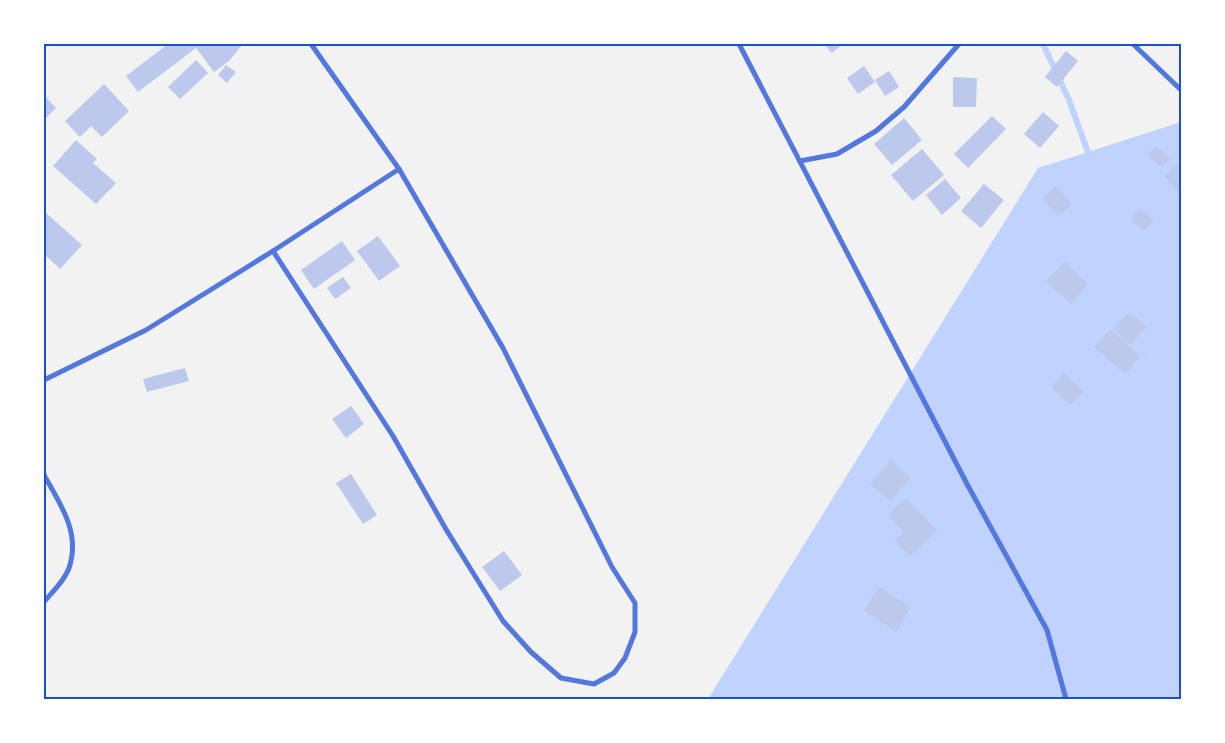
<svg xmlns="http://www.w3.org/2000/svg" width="1225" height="743" viewBox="0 0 1225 743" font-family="'Exo 2',sans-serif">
	<rect width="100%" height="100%" fill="#f2f2f2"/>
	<!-- water -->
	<path fill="#bfd3fe" d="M1181 122V699H708L1038 168Z"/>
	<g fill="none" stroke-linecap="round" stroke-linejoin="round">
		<!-- stream -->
		<path stroke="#bfd3fe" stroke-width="6" d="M1043 44 1069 100 1090 158"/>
	</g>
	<!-- building -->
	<g fill="#bdc9ec">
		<path d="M168 44H243L229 61 214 72 196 48 138 92 126 76Z"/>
		<path d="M824 44H843L832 53Z"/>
		<path d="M1066 51 1078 61 1057 87 1045 77Z"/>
		<path d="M196 60 208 73 180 99 168 87Z"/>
		<path d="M226 65 236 72 227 83 218 75Z"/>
		<path d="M864 66 875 82 858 94 847 78Z"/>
		<path d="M889 71 899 87 885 96 875 80Z"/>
		<path d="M953 77 977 78 976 107H953Z"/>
		<path d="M104 84 129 111 102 137 91 126 80 137 65 121Z"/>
		<path d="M44 95 56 108 44 120Z"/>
		<path d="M1043 112 1059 126 1040 148 1024 134Z"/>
		<path d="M992 116 1006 129 968 168 954 154Z"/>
		<path d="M904 118 922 140 892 165 874 144Z"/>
		<path d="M76 140 97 159 93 163 116 183 96 204 53 166Z"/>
		<path d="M1156 146 1170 159 1162 168 1148 155Z"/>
		<path d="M922 149 944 175 913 201 891 175Z"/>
		<path d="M1181 161V195L1164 176Z"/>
		<path d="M945 179 961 198 942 215 926 195Z"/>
		<path d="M984 184 1004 200 981 228 961 211Z"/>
		<path d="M1055 186 1072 204 1059 216 1042 198Z"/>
		<path d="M1140 208 1154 220 1144 232 1130 220Z"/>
		<path d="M46 213 82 245 60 269 44 254V216Z"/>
		<path d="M378 236 400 266 379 281 357 251Z"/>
		<path d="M342 241 355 260 314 289 301 270Z"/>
		<path d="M1064 262 1088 284 1071 304 1046 281Z"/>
		<path d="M343 277 351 288 335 299 327 288Z"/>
		<path d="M1129 312 1146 327 1130 345 1113 329Z"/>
		<path d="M1110 329 1140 356 1125 374 1094 347Z"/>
		<path d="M185 368 189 381 147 392 143 379Z"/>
		<path d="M1064 373 1083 391 1071 405 1051 388Z"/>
		<path d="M351 406 364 424 346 438 332 419Z"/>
		<path d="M891 460 911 478 890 501 870 483Z"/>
		<path d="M351 474 377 515 363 524 336 483Z"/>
		<path d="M906 498 937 530 910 556 895 541 904 532 888 515Z"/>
		<path d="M504 551 522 575 500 591 482 567Z"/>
		<path d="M879 587 911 607 896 632 864 611Z"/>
	</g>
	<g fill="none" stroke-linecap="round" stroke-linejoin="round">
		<!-- minor -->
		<g stroke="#5277de" stroke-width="5">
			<path d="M739 44 967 484 1047 630 1066 699"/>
			<path d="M1133 44 1181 90"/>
			<path d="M800 161 837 154 876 131 904 107 959 44"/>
			<path d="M273 251 393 436 447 531 503 621 531 652 561 678 594 684 614 673 625 658 635 632V603L612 567 503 348 399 169"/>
			<path d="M44 380 146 330 273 251 399 169 311 44"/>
			<path d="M44 475C59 502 80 531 70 565 66 579 53 591 44 602"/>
		</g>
	</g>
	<!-- border -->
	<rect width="1225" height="743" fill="none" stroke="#ffffff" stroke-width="90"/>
	<rect x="45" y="45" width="1135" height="653" fill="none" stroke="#1d4ed8" stroke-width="2"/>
</svg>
